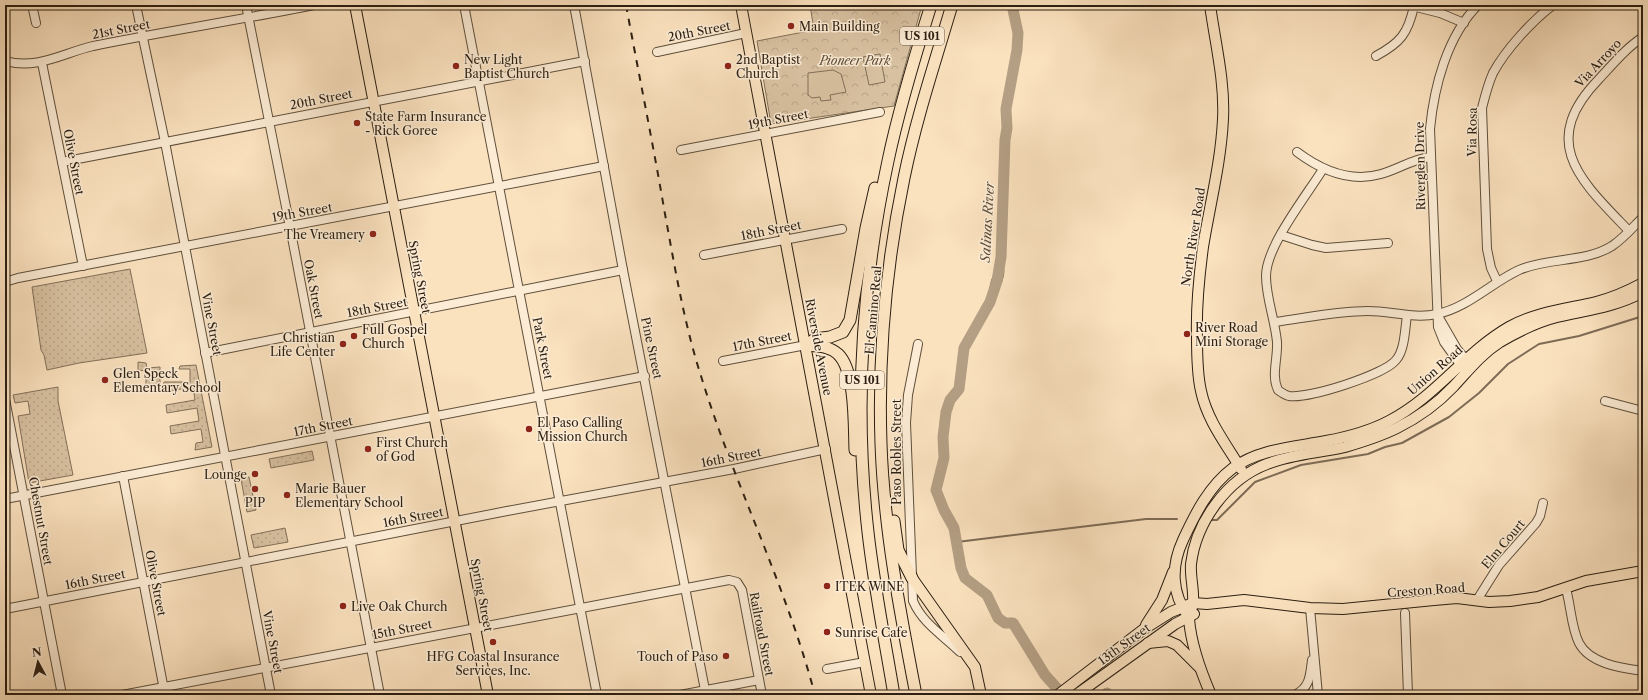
<svg xmlns="http://www.w3.org/2000/svg" width="1648" height="700" viewBox="0 0 1648 700" font-family="'Libre Caslon Text',serif">
	<defs>
		<pattern id="grass-dots" width="8" height="8" patternUnits="userSpaceOnUse"><rect width="8" height="8" fill="#d8c1a1"/><path d="M2 2h.1M6 6h.1" fill="none" stroke="#baa58a" stroke-width="1.8" stroke-linecap="round"/></pattern>
		<pattern id="forest-crowns" width="20" height="18" patternUnits="userSpaceOnUse"><rect width="20" height="18" fill="#d8c1a1"/><path d="M2 6a3 3 0 1 1 6 0M12 15a3 3 0 1 1 6 0" fill="none" stroke="#baa58a"/></pattern>
	</defs>
	<rect width="100%" height="100%" fill="#fbe2bf"/>
	<filter id="stains"><feTurbulence type="fractalNoise" baseFrequency=".005" numOctaves="4"/><feColorMatrix values="0 0 0 0 .2 0 0 0 0 .09 0 0 0 0 .02 0 0 0 .5 -.17"/></filter>
	<radialGradient id="worn" r=".72"><stop offset=".6" stop-color="#630" stop-opacity="0"/><stop offset="1" stop-color="#630" stop-opacity=".3"/></radialGradient>
	<!-- grass -->
	<g fill="url(#grass-dots)" stroke="#827059">
		<path d="M130 269 147 353 79 363 47 370 44 355 41 350 32 287Z"/>
		<path d="M138 362 146 363 147 368 160 367V391L138 392V389H146V371L138 370Z"/>
		<path d="M196 365 212 447 195 450 196 443 203 442 201 429 171 434 170 426 199 421 197 408 167 413 166 405 195 400 193 387 163 392 164 382H190V369H179L180 366Z"/>
		<path d="M58 387V401L73 475 29 483 18 416 30 414 28 401 15 403 13 395Z"/>
		<path d="M312 451 314 460 271 468 269 459Z"/>
		<path d="M249 477 256 510 247 512 241 479Z"/>
		<path d="M285 528 288 542 254 548 251 535Z"/>
	</g>
	<!-- forest -->
	<path fill="url(#forest-crowns)" stroke="#827059" d="M810 5H922L894 106 771 124 757 41 814 30Z"/>
	<!-- pitch -->
	<g fill="#d8c1a1" stroke="#827059">
		<path d="M880 54 885 82 869 85 863 57Z"/>
		<path d="M833 70 841 74 846 92 830 95 831 100 821 101 820 97 812 98 808 95V73Z"/>
	</g>
	<!-- water -->
	<path fill="#b49f84" stroke="#7d6b56" d="M1003 265C1007 277 997 292 990 302 988 290 991 271 1003 265Z"/>
	<g fill="none" stroke-linecap="round" stroke-linejoin="round">
		<!-- stream -->
		<g stroke="#7d6b56" stroke-width="2">
			<path d="M1209 520H1217L1255 482 1301 465 1368 454 1385 447 1402 443 1449 417 1479 393 1508 364 1539 344 1579 336 1643 316"/>
			<path d="M957 542 1146 519H1177"/>
		</g>
		<!-- river -->
		<g stroke="#b49f84" stroke-width="11">
			<path d="M1012 5 1018 33 1017 50 1006 109 1007 128 1005 140 1001 257 997 281 990 302 964 348 959 389 950 400 946 412 943 437 944 458 936 490 944 510 954 528 961 568 965 578 987 595 998 618 1005 623H1013L1045 675 1063 695"/>
			<path d="M1107 693 1108 695"/>
		</g>
		<!-- minor casing -->
		<g stroke="#5f4f3c" stroke-width="10">
			<g id="minor">
				<path d="M32 5 36 23"/>
				<path d="M136 5 165 142 271 695"/>
				<path d="M246 5 290 227 380 695"/>
				<path d="M464 5 597 695"/>
				<path d="M574 5 623 270 706 695"/>
				<path d="M1408 5 1440 13 1464 23"/>
				<path d="M657 52 746 33"/>
				<path d="M1376 56C1400 43 1408 34 1414 6"/>
				<path d="M5 61C37 70 63 53 93 46 166 31 240 20 314 5"/>
				<path d="M42 63 83 266"/>
				<path d="M681 150 880 112"/>
				<path d="M1297 152C1321 170 1350 183 1381 174 1399 169 1412 159 1431 157"/>
				<path d="M62 162 585 61"/>
				<path d="M1323 169C1307 195 1266 246 1266 276 1266 298 1275 320 1277 342 1278 358 1271 376 1278 390 1282 393 1285 395 1289 396 1308 399 1384 375 1396 360 1405 350 1405 328 1407 315"/>
				<path d="M1629 231C1581 181 1537 143 1599 79 1613 64 1626 48 1643 37"/>
				<path d="M1281 235 1312 245 1326 248 1388 243"/>
				<path d="M704 255 842 229"/>
				<path d="M1497 281 1491 268 1487 249 1482 108C1485 96 1488 84 1493 73 1506 49 1532 21 1553 5"/>
				<path d="M5 282 18 278 604 166"/>
				<path d="M1438 316 1457 349 1470 364"/>
				<path d="M1275 322C1305 318 1337 311 1368 311 1391 311 1414 319 1437 314 1467 308 1491 283 1519 270 1549 257 1585 263 1612 246 1624 238 1633 227 1643 217"/>
				<path d="M918 344 908 395 906 423 913 601C923 624 943 635 960 652"/>
				<path d="M205 353 623 270"/>
				<path d="M723 361 806 345"/>
				<path d="M1464 370 1444 342 1438 327 1430 129C1434 87 1447 36 1478 5"/>
				<path d="M5 399 62 695"/>
				<path d="M1605 401 1643 411"/>
				<path d="M123 476 165 695"/>
				<path d="M5 499 645 376"/>
				<path d="M1566 589C1571 606 1571 627 1579 643 1590 664 1622 668 1643 671"/>
				<path d="M1477 600 1499 565 1536 523 1540 516 1543 503"/>
				<path d="M1310 608 1318 695"/>
				<path d="M5 609 507 511 734 469 826 449"/>
				<path d="M1405 613 1408 695"/>
				<path d="M827 669 865 662"/>
				<path d="M122 695 729 580 737 582 742 590 762 695"/>
				<path d="M680 695 759 680"/>
				<path d="M1295 695C1310 687 1310 676 1312 660"/>
			</g>
		</g>
		<!-- major casing -->
		<g stroke="#2b1e11" stroke-width="12">
			<g id="major">
				<path d="M355 5 488 695"/>
				<path d="M741 5 871 695"/>
				<path d="M1210 5C1215 42 1225 81 1223 119 1221 162 1210 204 1203 247 1199 277 1196 307 1197 337 1197 355 1197 374 1201 391 1207 420 1226 444 1241 469"/>
				<path d="M912 578 975 667 981 695"/>
				<path d="M1189 617C1171 594 1171 566 1183 540 1195 514 1209 486 1233 468 1259 449 1295 447 1326 441 1348 437 1370 431 1389 421 1437 396 1464 353 1509 327 1536 312 1566 309 1596 302 1613 298 1628 291 1643 283"/>
				<path d="M1146 625 1162 600 1173 572"/>
				<path d="M1148 643 1168 641 1177 645 1200 668"/>
				<path d="M1058 695 1144 629 1171 612 1193 603 1207 604 1244 600 1310 608 1343 609 1434 600 1457 598 1489 602 1510 601 1538 597 1586 581 1643 571"/>
				<path d="M1076 695 1175 624 1194 614"/>
				<path d="M1211 695C1201 672 1191 644 1189 619 1189 613 1193 608 1193 602 1194 589 1190 577 1191 564 1196 522 1227 479 1267 464 1292 454 1319 453 1345 447 1362 442 1381 436 1397 428 1417 418 1437 404 1453 387 1468 371 1481 354 1500 342 1517 332 1537 322 1557 317 1587 310 1615 307 1643 292"/>
			</g>
		</g>
		<!-- highway casing -->
		<g stroke="#2b1e11" stroke-width="13">
			<g id="highway">
				<path d="M806 345 815 339 830 337 843 332 850 320 866 228 875 188"/>
				<path d="M806 345C818 346 829 346 838 354 856 371 854 427 855 450"/>
				<path d="M894 521 898 550 912 578"/>
				<path d="M894 695C885 641 874 586 868 532 854 409 862 282 888 161 899 108 915 56 931 5"/>
				<path d="M916 695C900 612 884 529 881 444 878 355 886 265 904 178 916 119 935 62 952 5"/>
			</g>
		</g>
		<!-- minor -->
		<use href="#minor" stroke="#fcecd5" stroke-width="8"/>
		<!-- major -->
		<use href="#major" stroke="#fbe2bf" stroke-width="10"/>
		<!-- highway -->
		<use href="#highway" stroke="#fbe2bf" stroke-width="11"/>
		<!-- rail -->
		<path stroke="#2b1e11" stroke-width="2" stroke-dasharray="7 7" stroke-linecap="butt" d="M626 5C639 75 653 144 665 214 675 268 684 323 701 376 734 484 786 585 815 695"/>
	</g>
	<!-- markers -->
	<g fill="#8f2418" stroke="#fcecd5" stroke-width="1.5">
		<circle cx="791" cy="26" r="4"/>
		<circle cx="456" cy="66" r="4"/>
		<circle cx="728" cy="66" r="4"/>
		<circle cx="357" cy="123" r="4"/>
		<circle cx="373" cy="234" r="4"/>
		<circle cx="1187" cy="334" r="4"/>
		<circle cx="354" cy="336" r="4"/>
		<circle cx="343" cy="344" r="4"/>
		<circle cx="105" cy="380" r="4"/>
		<circle cx="529" cy="429" r="4"/>
		<circle cx="368" cy="449" r="4"/>
		<circle cx="255" cy="474" r="4"/>
		<circle cx="255" cy="489" r="4"/>
		<circle cx="287" cy="495" r="4"/>
		<circle cx="827" cy="586" r="4"/>
		<circle cx="343" cy="606" r="4"/>
		<circle cx="827" cy="632" r="4"/>
		<circle cx="493" cy="642" r="4"/>
		<circle cx="726" cy="656" r="4"/>
	</g>
	<g text-anchor="middle" dominant-baseline="central" stroke-width="3" stroke-linejoin="round" paint-order="stroke">
		<!-- shield labels -->
		<g fill="#fcecd5" stroke="#6a5c4c" stroke-width="1">
			<rect x="900" y="27" width="44" height="18" rx="3"/>
			<rect x="840" y="371" width="44" height="18" rx="3"/>
		</g>
		<g font-size="11" font-weight="bold" fill="#2b1e11">
			<text x="922" y="36">US 101</text>
			<text x="862" y="380">US 101</text>
		</g>
		<!-- poi labels -->
		<g font-size="12" fill="#2b1e11" stroke="#fcecd5" text-anchor="start">
			<text x="799" y="26">Main Building</text>
			<text x="464" y="59">New Light<tspan x="464" dy="14">Baptist Church</tspan></text>
			<text x="736" y="59">2nd Baptist<tspan x="736" dy="14">Church</tspan></text>
			<text x="365" y="116">State Farm Insurance<tspan x="365" dy="14">- Rick Goree</tspan></text>
			<text x="365" y="234" text-anchor="end">The Vreamery</text>
			<text x="1195" y="327">River Road<tspan x="1195" dy="14">Mini Storage</tspan></text>
			<text x="362" y="329">Full Gospel<tspan x="362" dy="14">Church</tspan></text>
			<text x="335" y="337" text-anchor="end">Christian<tspan x="335" dy="14">Life Center</tspan></text>
			<text x="113" y="373">Glen Speck<tspan x="113" dy="14">Elementary School</tspan></text>
			<text x="537" y="422">El Paso Calling<tspan x="537" dy="14">Mission Church</tspan></text>
			<text x="376" y="442">First Church<tspan x="376" dy="14">of God</tspan></text>
			<text x="247" y="474" text-anchor="end">Lounge</text>
			<text x="295" y="488">Marie Bauer<tspan x="295" dy="14">Elementary School</tspan></text>
			<text x="255" y="502" text-anchor="middle">PIP</text>
			<text x="835" y="586">ITEK WINE</text>
			<text x="351" y="606">Live Oak Church</text>
			<text x="835" y="632">Sunrise Cafe</text>
			<text x="493" y="656" text-anchor="middle">HFG Coastal Insurance<tspan x="493" dy="14">Services, Inc.</tspan></text>
			<text x="718" y="656" text-anchor="end">Touch of Paso</text>
		</g>
		<!-- street labels -->
		<g font-size="12" fill="#2b1e11" stroke="#fcecd5">
			<text transform="translate(121 29) rotate(-11)">21st Street</text>
			<text transform="translate(699 31) rotate(-11)">20th Street</text>
			<text transform="translate(1598 63) rotate(-47)">Via Arroyo</text>
			<text transform="translate(321 99) rotate(-11)">20th Street</text>
			<text transform="translate(778 119) rotate(-11)">19th Street</text>
			<text transform="translate(1472 132) rotate(-89)">Via Rosa</text>
			<text transform="translate(74 162) rotate(79)">Olive Street</text>
			<text transform="translate(1420 166) rotate(-91)">Riverglen Drive</text>
			<text transform="translate(302 212) rotate(-10)">19th Street</text>
			<text transform="translate(771 230) rotate(-11)">18th Street</text>
			<text transform="translate(1193 237) rotate(-81)">North River Road</text>
			<text transform="translate(420 277) rotate(79)">Spring Street</text>
			<text transform="translate(314 289) rotate(79)">Oak Street</text>
			<text transform="translate(377 307) rotate(-11)">18th Street</text>
			<text transform="translate(873 310) rotate(-85)">El Camino Real</text>
			<text transform="translate(212 324) rotate(79)">Vine Street</text>
			<text transform="translate(762 341) rotate(-11)">17th Street</text>
			<text transform="translate(819 347) rotate(79)">Riverside Avenue</text>
			<text transform="translate(543 348) rotate(79)">Park Street</text>
			<text transform="translate(652 348) rotate(78)">Pine Street</text>
			<text transform="translate(1435 370) rotate(-41)">Union Road</text>
			<text transform="translate(323 426) rotate(-11)">17th Street</text>
			<text transform="translate(896 452) rotate(-90)">Paso Robles Street</text>
			<text transform="translate(731 457) rotate(-11)">16th Street</text>
			<text transform="translate(413 517) rotate(-11)">16th Street</text>
			<text transform="translate(41 521) rotate(80)">Chestnut Street</text>
			<text transform="translate(1503 544) rotate(-50)">Elm Court</text>
			<text transform="translate(95 579) rotate(-11)">16th Street</text>
			<text transform="translate(156 583) rotate(79)">Olive Street</text>
			<text transform="translate(1426 590) rotate(-4)">Creston Road</text>
			<text transform="translate(482 595) rotate(79)">Spring Street</text>
			<text transform="translate(402 629) rotate(-11)">15th Street</text>
			<text transform="translate(762 634) rotate(79)">Railroad Street</text>
			<text transform="translate(273 642) rotate(79)">Vine Street</text>
			<text transform="translate(1124 644) rotate(-36)">13th Street</text>
		</g>
		<!-- park labels -->
		<g font-size="12" font-style="italic" fill="#5f4f3c" stroke="#fcecd5">
			<text x="855" y="60">Pioneer Park</text>
		</g>
		<!-- water labels -->
		<g font-size="13" font-style="italic" fill="#5b4b39" stroke="#fcecd5">
			<text transform="translate(987 222) rotate(-87)">Salinas River</text>
		</g>
	</g>
	<!-- margin -->
	<rect width="1648" height="700" fill="none" stroke="#fbe2bf" stroke-width="20"/>
	<rect x="6" y="6" width="1636" height="688" fill="none" stroke="#2b1e11" stroke-width="2"/>
	<rect x="10" y="10" width="1628" height="680" fill="none" stroke="#2b1e11"/>
	<!-- north arrow -->
	<g transform="translate(38 662) rotate(353)" stroke="#fcecd5" stroke-width="3" paint-order="stroke">
	<path d="M0-3L7 15L0 10L-7 15Z" fill="#2b1e11"/>
	<text y="-6" font-size="11" font-weight="bold" text-anchor="middle" fill="#2b1e11">N</text>
	</g>
	<rect width="100%" height="100%" filter="url(#stains)"/>
	<rect width="100%" height="100%" fill="url(#worn)"/>
</svg>
